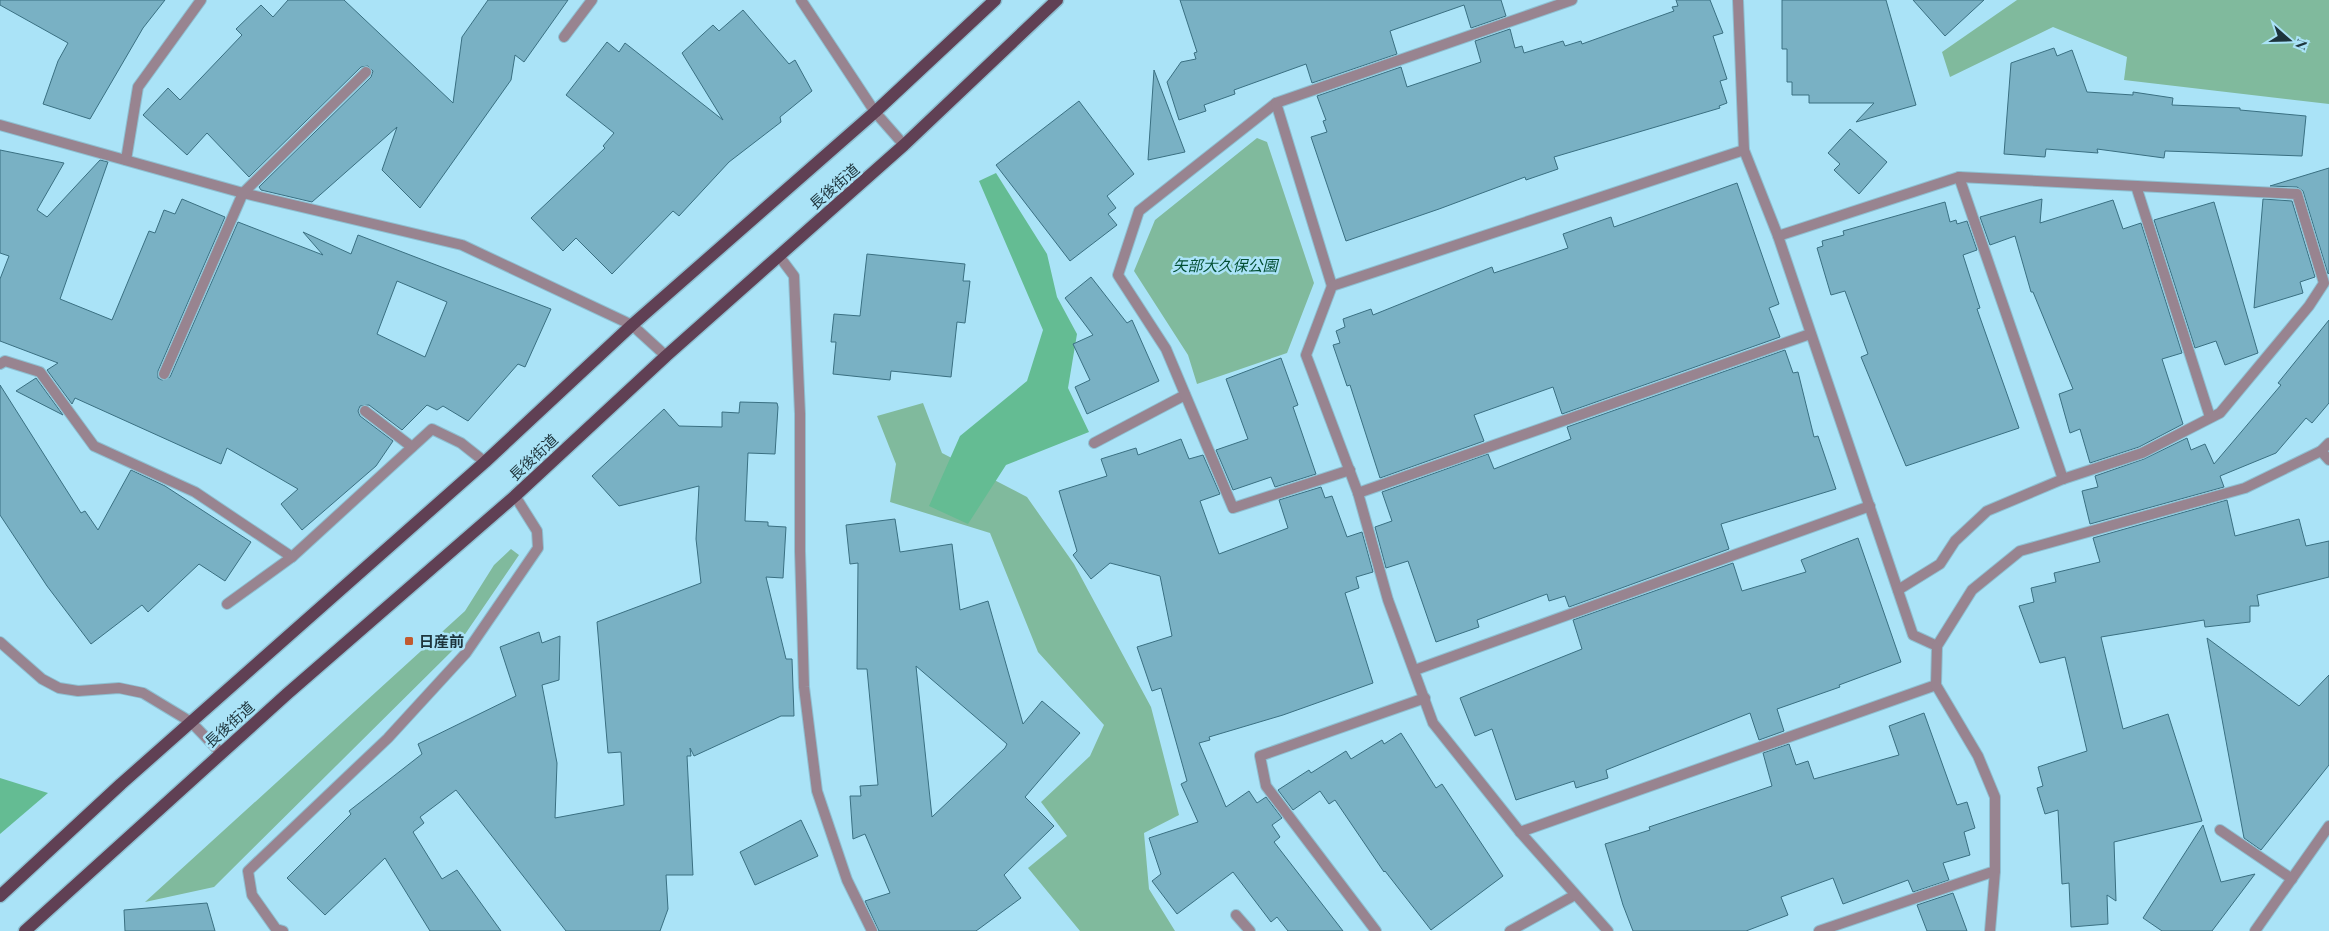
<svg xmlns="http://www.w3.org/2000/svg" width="2329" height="931" viewBox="0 0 2329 931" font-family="'Playfair Display','Noto Sans JP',serif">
	<rect width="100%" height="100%" fill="#aae3f7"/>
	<!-- green -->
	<g fill="#80ba9d">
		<path d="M2017 0H2329V104L2124 80 2127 57 2053 27 1950 77 1942 52Z"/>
		<path d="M1257 138 1267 142 1314 283 1287 353 1197 384 1188 355 1134 271 1155 220Z"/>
		<path d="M923 403 942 453 1027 497 1074 564 1151 707 1179 815 1144 833 1149 889 1175 931H1080L1028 868 1067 836 1041 802 1090 756 1104 725 1038 652 990 533 890 502 896 464 877 416Z"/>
		<path d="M511 549 519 555 457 646 214 887 145 902 465 611 494 565Z"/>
	</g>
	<!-- forest -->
	<g fill="#64bc93">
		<path d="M996 173 1047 254 1057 297 1077 334 1068 388 1089 432 1006 465 968 524 929 506 960 436 1027 381 1043 330 979 181Z"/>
		<path d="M0 778 48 793 0 834Z"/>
	</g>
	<!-- building -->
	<g fill="#79b1c4" stroke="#3a7082" fill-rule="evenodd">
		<path d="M0 0H165L143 28 90 119 43 104 58 61 68 43 0 5Z"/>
		<path d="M288 0H344L453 103 462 37 488 0H568L524 62 515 55 511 80 420 208 382 170 397 127 312 202 261 190 259 187 371 77 373 71 368 66 361 67 249 177 207 133 187 155 143 115 168 88 180 100 242 35 236 29 261 5 273 17Z"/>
		<path d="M1180 0H1501L1506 16 1471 28 1464 5 1390 31 1397 54 1312 83 1306 64 1234 90 1235 94 1204 105 1206 111 1179 120 1167 82 1181 62 1196 59 1194 53 1197 52Z"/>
		<path d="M1676 0H1710L1723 33 1713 36 1727 79 1720 81 1727 103 1719 106 1720 108 1554 157 1558 169 1526 180 1525 177 1439 209 1346 241 1311 137 1327 132 1323 121 1326 120 1317 96 1401 67 1407 87 1481 62 1475 41 1510 29 1515 48 1522 46 1524 53 1563 41 1565 46 1581 41 1582 44 1674 11 1672 7 1678 6Z"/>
		<path d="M1782 0H1886L1916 105 1856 122 1874 103H1809V95H1792V82H1787V49H1782Z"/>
		<path d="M1913 0H1984L1945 36Z"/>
		<path d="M743 10 789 64 795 60 812 91 780 117 781 122 729 162 679 216 673 211 612 274 576 238 563 251 531 218 605 148 603 146 614 133 566 95 607 42 619 52 625 43 723 120 682 53 713 25 719 31Z"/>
		<path d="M2054 48 2057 56 2072 50 2087 92 2133 95V92L2173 98 2172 105 2240 108V110L2306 116 2302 156 2165 151 2164 158 2097 149 2098 153 2046 149 2045 157 2004 154 2011 63Z"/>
		<path d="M1154 70 1185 152 1148 160Z"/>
		<path d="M1079 101 1134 174 1107 196 1116 208 1108 214 1117 225 1070 261 996 165Z"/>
		<path d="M1850 129 1887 162 1859 194 1834 170 1840 164 1828 153Z"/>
		<path d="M0 150 64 163 37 210 47 217 100 160 108 162 60 299 112 320 149 231 155 233 164 210 175 214 182 199 225 217 158 371V378L162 380 170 377 238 222 323 255 303 232 351 254 358 235 551 309 525 367 518 364 468 421 443 406 437 410 427 405 402 430 369 405 360 406 358 411 360 416 393 441 376 466 302 530 281 504 298 489 227 448 221 464 75 398 72 404 47 370 58 363 0 341V279L9 256 0 253ZM397 281 447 302 425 357 377 334Z"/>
		<path d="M2329 168V273L2328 274 2303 191 2297 187 2270 186Z"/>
		<path d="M1737 183 1779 304 1769 308 1780 337 1562 414 1553 387 1474 415 1484 441 1380 478 1350 385 1347 386 1333 345 1340 343 1336 331 1345 327 1343 319 1371 309 1373 315 1492 267 1494 273 1568 248 1563 234 1611 217 1614 227Z"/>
		<path d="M2042 199 2040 223 2113 200 2123 229 2141 223 2182 353 2162 359 2183 424 2139 447 2090 463 2080 429 2070 433 2059 394 2073 389 2033 292H2031L2015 236 1990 245 1980 217Z"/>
		<path d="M2263 199 2292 201 2315 277 2300 282 2303 293 2254 308Z"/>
		<path d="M1945 202 1950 222 1956 220 1957 224 1967 221 1977 250 1963 255 1980 308 1977 309 2019 428 1906 466 1861 357 1868 354 1845 291 1831 295 1817 248 1823 246 1822 241 1844 235 1843 231Z"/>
		<path d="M2214 202 2258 353 2225 365 2216 341 2195 348 2154 220Z"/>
		<path d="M867 254 965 264 963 281H970L965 323 957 322 951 377 891 371 890 380 833 374 836 342H831L834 314 860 316Z"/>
		<path d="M1091 277 1127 323 1132 320 1159 381 1087 414 1075 387 1090 380 1073 344 1093 335 1065 298Z"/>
		<path d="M2329 320V403L2312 423 2306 418 2276 453 2220 476 2224 487 2090 524 2082 491 2098 487 2095 476 2144 459 2187 438 2191 450 2205 444 2214 464 2281 385 2278 383Z"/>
		<path d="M1785 350 1793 373 1798 372 1814 437 1818 436 1836 489 1721 524 1729 549 1569 607 1565 596 1549 601 1547 594 1477 620 1479 627 1436 642 1408 561 1386 568 1375 527 1392 521 1382 492 1488 454 1494 469 1571 439 1567 427Z"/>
		<path d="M1281 358 1298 405 1293 407 1316 474 1275 487 1271 477 1233 490 1216 450 1248 439 1226 379Z"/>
		<path d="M36 378 63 415 16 391Z"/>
		<path d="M0 385 81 513 85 511 98 530 131 470 165 486 251 542 225 581 199 564 148 612 142 605 91 644 47 586 0 515Z"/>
		<path d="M740 402 777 403 778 407 775 454 748 453 745 521 768 522V526L786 527 783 578 766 577 786 659H792L794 716H781L694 756 690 748 691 756H687L693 875H666L668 909 660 931H566L456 790 420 817 424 823 413 832 442 879 457 870 501 931H430L385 858 325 915 287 878 351 814 349 811 422 754 418 744 516 696 500 647 539 632 542 643 560 636 559 680 542 685 557 763 555 818 624 805 621 752 608 753 597 622 701 583 696 539 699 486 619 506 592 476 664 409 679 426 722 427V412L739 413Z"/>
		<path d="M1181 439 1189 459 1203 455 1220 494 1200 501 1219 554 1288 528 1279 500 1321 487 1325 498 1332 496 1347 537 1362 532 1373 572 1356 577 1359 588 1345 593 1373 683 1283 715 1209 737 1210 740 1199 743 1226 807 1249 791 1257 803 1266 797 1282 818 1272 825 1280 837 1274 842 1343 931H1288L1277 917 1271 922 1233 872 1177 914 1152 881 1161 874 1149 838 1198 822 1181 784 1187 781 1161 688 1152 691 1137 647 1172 636 1160 576 1110 563 1091 579 1073 555 1077 551 1059 491 1107 476 1101 459 1136 448 1138 455Z"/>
		<path d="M2227 500 2235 536 2299 519 2306 546 2329 541V577L2257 595 2259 606H2250V622L2205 627 2204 620 2101 637 2123 729 2168 714 2202 821 2114 842 2116 901 2107 895 2108 924 2071 927 2069 883 2062 884 2058 810 2045 814 2037 788 2043 786 2038 767 2087 751 2065 657 2040 663 2019 606 2034 602 2031 588 2056 582 2054 573 2100 562 2093 538Z"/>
		<path d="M895 519 900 552 952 544 960 610 988 601 1023 724 1042 701 1080 733 1025 797 1054 826 1004 875 1021 898 976 931H879L865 901 890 893 865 834 853 839 850 796H861L860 786 878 785 867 669H857L858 563 850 564 846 525ZM916 666 1007 744 1005 748 932 817Z"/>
		<path d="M1858 538 1901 662 1839 685 1840 687 1777 709 1784 731 1759 740 1750 713 1606 770 1608 778 1576 788 1574 781 1516 800 1492 729 1475 736 1460 698 1582 649 1573 620 1733 563 1742 591 1806 572 1801 560Z"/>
		<path d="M2207 638 2299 706 2329 675V765L2261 850 2244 838Z"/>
		<path d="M1924 713 1957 805 1967 802 1975 828 1964 832 1970 855 1943 863 1949 880 1913 892 1908 880 1843 904 1833 878 1781 897 1788 915 1746 931H1633L1623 905 1605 844 1650 830 1649 827 1772 786 1763 753 1789 744 1796 765 1808 761 1814 779 1899 755 1889 726Z"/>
		<path d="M1401 733 1436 788 1442 784 1503 876 1431 930 1385 871 1384 872 1335 800 1329 804 1320 791 1293 810 1278 790 1309 770 1311 773 1346 751 1351 759 1382 740 1384 744Z"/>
		<path d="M801 820 818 856 755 885 740 852Z"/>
		<path d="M2203 825 2221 882 2255 874 2212 931H2162L2143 918Z"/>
		<path d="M1953 893 1967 931H1927L1917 905Z"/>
		<path d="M207 903 215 931H125L124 910Z"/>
	</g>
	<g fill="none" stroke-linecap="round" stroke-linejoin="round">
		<!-- lane casing -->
		<g stroke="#8ec0d2" stroke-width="12">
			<g id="lane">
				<path d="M365 411 412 447"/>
				<path d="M1094 443 1185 395"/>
				<path d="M2220 830 2292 879"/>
			</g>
		</g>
		<!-- street casing -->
		<g stroke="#8ec0d2" stroke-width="12">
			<g id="street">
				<path d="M801 0 875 112 904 145"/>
				<path d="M1738 0 1744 150 1778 236 1913 635 1937 646"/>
				<path d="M564 37 592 0"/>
				<path d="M1276 103 1139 211 1118 275 1166 349 1233 508 1350 470"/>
				<path d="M0 125 243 193 462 245 632 325 666 356"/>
				<path d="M126 160 138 87 201 0"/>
				<path d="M1959 177 2063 479"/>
				<path d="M2136 186 2210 417"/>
				<path d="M1778 236 1959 177 2297 194 2324 283 2309 306 2220 413 2142 453 2063 479 1987 511 1955 541 1940 564 1898 590"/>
				<path d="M779 256 794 276 800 414V551L804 687 817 791 847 880 872 931"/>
				<path d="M1332 286 1276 103 1572 0"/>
				<path d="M0 364 5 361 40 372 94 446 195 492 292 557 432 429 461 443 485 462"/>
				<path d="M164 374 243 193 366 72"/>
				<path d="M2321 451 2329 460"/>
				<path d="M1358 493 1810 334"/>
				<path d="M227 604 292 557"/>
				<path d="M0 642 42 679 59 688 78 691 119 688 143 693 191 722 221 753"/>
				<path d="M1415 670 1870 506"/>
				<path d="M1520 832 1936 685"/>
				<path d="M1236 915 1250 931"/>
				<path d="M283 931 276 929 252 895 248 871 388 738 466 653 538 548 537 531 515 496"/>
				<path d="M1376 931 1266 786 1260 756 1425 698"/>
				<path d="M1510 931 1575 895"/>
				<path d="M1608 931 1520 832 1433 723 1388 600 1358 493 1306 355 1332 286 1744 150"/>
				<path d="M1819 931 1995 871"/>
				<path d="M1990 931 1995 871V797L1978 756 1936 685 1937 646 1972 590 2020 551 2245 488 2321 451 2329 443"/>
				<path d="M2255 931 2329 826"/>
			</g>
		</g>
		<!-- primary casing -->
		<g stroke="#8ec0d2" stroke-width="15">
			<g id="primary">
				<path d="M0 896 121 784 485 462 632 325 875 112 995 0"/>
				<path d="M25 931 287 694 515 496 666 356 904 145 1057 0"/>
			</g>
		</g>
		<!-- lane -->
		<use href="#lane" stroke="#988490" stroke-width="10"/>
		<!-- street -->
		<use href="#street" stroke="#988490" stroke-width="10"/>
		<!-- primary -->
		<use href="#primary" stroke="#604054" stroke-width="12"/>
	</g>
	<!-- markers -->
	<rect fill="#c15a2f" stroke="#aae3f7" stroke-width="2" x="404" y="636" width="10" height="10" rx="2.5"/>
	<g text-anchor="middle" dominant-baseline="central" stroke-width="5" stroke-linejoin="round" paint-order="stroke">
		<!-- street labels -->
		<g font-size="15" fill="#1d343c" stroke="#aae3f7">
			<text transform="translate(834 186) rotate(-41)">長後街道</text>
			<text transform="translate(533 457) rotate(-43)">長後街道</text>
			<text transform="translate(229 724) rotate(-42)">長後街道</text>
		</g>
		<!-- park labels -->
		<g font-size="15" font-style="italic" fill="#034f34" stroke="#aae3f7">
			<text x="1225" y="265">矢部大久保公園</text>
		</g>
		<!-- poi labels -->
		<g font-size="15" font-weight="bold" fill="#1d343c" stroke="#aae3f7" text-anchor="start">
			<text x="419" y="641">日産前</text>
		</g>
	</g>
	<!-- north arrow -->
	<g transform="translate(2289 40) rotate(110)" stroke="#aae3f7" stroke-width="4" paint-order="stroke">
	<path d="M0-4L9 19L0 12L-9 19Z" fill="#1d343c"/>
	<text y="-8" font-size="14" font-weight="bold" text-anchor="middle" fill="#1d343c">N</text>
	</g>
</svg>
